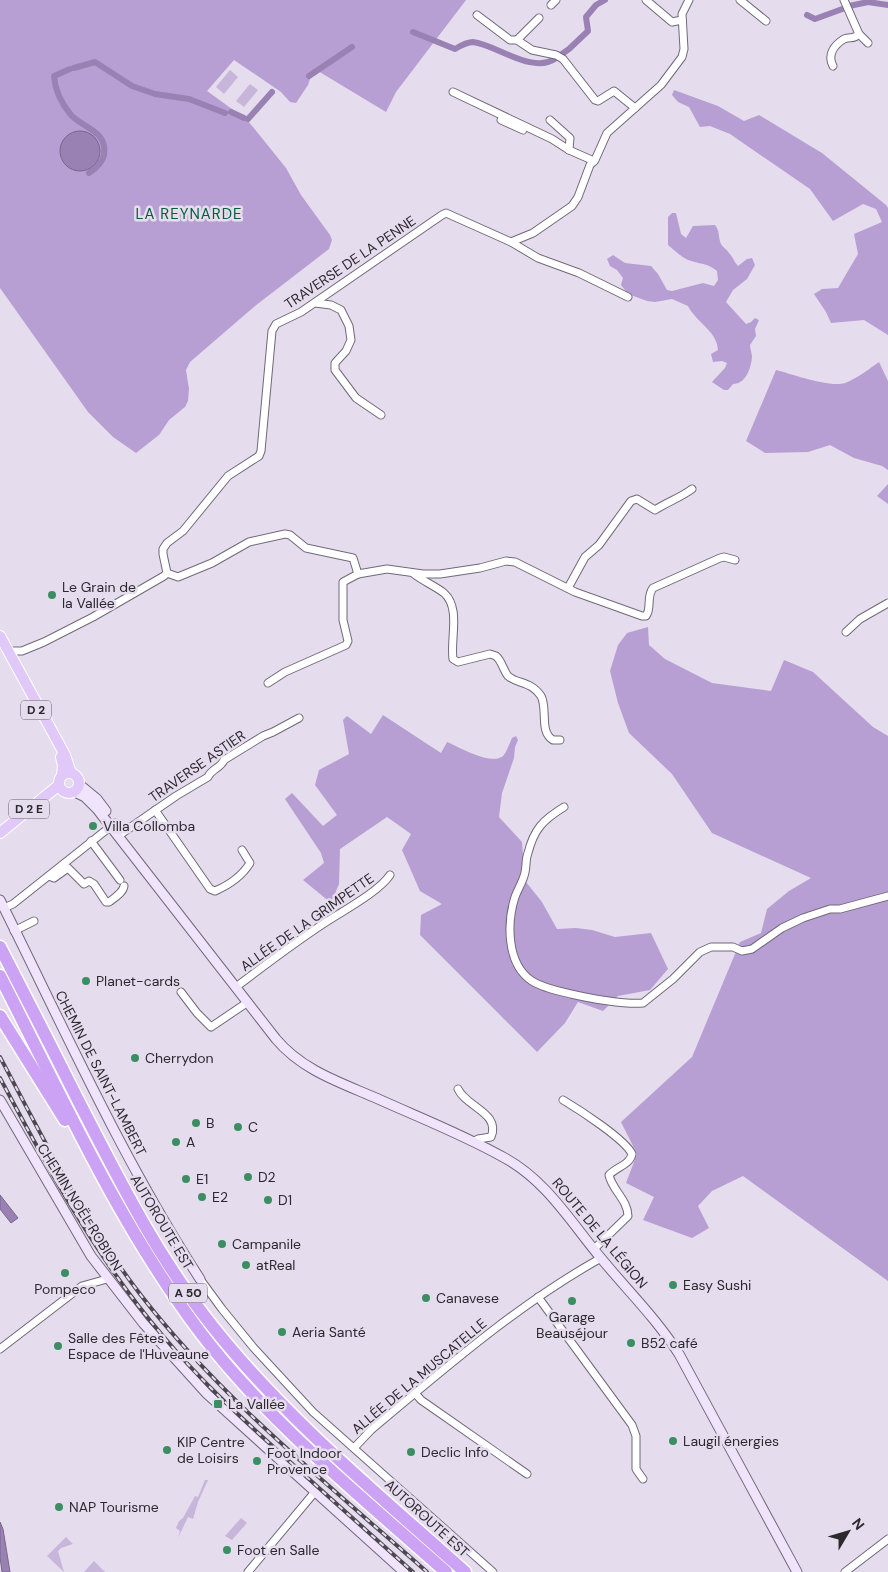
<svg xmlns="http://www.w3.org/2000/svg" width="888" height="1572" viewBox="0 0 888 1572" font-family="'DM Sans',sans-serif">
	<rect width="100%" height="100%" fill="#e5dcee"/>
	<!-- green -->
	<g fill="#c7b6d9">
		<path d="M230 70 238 77 224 94 216 87Z"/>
		<path d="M250 84 258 90 244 107 236 101Z"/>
		<path d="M205 1480H208L198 1502 193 1519 188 1517 178 1538 180 1531 176 1528 179 1521 183 1518 195 1496 198 1497Z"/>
		<path d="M241 1518 247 1523 232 1540 225 1536Z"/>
		<path d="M66 1537 73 1544 61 1548 58 1551 64 1572 47 1556Z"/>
		<path d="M94 1561 105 1572H84Z"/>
	</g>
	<!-- forest -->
	<g fill="#b89fd3">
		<path d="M0 0H466L396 92 386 112 318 71 312 73 308 85 296 103 290 102 281 92 234 60 207 91 246 119 253 127 286 168 301 195 330 235 332 240 329 249 255 306 190 362 186 370 189 389 188 401 185 407 169 420 159 435 136 453 113 437 88 412 0 288Z"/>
		<path d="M674 90 718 106 744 121 759 115 822 153 886 205 888 208V335L864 320 831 323 826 312 814 294 822 289 838 288 858 254 854 234 882 222 876 209 863 204 833 221 810 189 730 134 710 126 700 127 689 107 678 102 672 95Z"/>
		<path d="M672 213H676L681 234 686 238 693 226 715 225C720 231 718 237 721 244 723 248 727 249 729 253 733 257 734 262 738 266L747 259 752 258 755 265 747 279 733 290 726 302 746 324 751 322 755 318 759 320 755 329 756 336 750 345C750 349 752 353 752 357 751 368 746 384 733 384L728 390H724L712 382 725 368 727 363 722 361 713 362 711 354 718 350C717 331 696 322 688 306L672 299 655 302 647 301 628 294 621 285 623 278 617 270 610 266 607 259 613 255 625 263 651 266 658 274 667 290 672 291 703 283 714 286 718 280 717 271C708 263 699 264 688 260 680 256 675 251 668 245V217Z"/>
		<path d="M879 362 888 381V470L882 466 854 458 830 445 808 452 765 453 746 441 776 370C792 374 830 388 845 383 858 378 869 369 879 362Z"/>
		<path d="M888 484V504L877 496Z"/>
		<path d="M648 627 649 645 665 659 712 683 771 691 784 660 813 672 873 727 888 736V1281L743 1176 712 1191 698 1206 709 1228 692 1238 643 1220 654 1197 626 1183 637 1154 621 1122 692 1057 740 942 761 933 767 909 789 891 811 878 712 833 672 774 629 733 618 703 610 671 618 645 627 633Z"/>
		<path d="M383 715 441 753 447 742C459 747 491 766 503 756 507 752 509 744 512 738L516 736 518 740 515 747 514 758 502 793 499 817 522 842 524 870 526 882 542 902 557 929 576 928 592 930 615 937 651 933 668 969 650 990 618 996 603 1011 578 1002 565 1023 537 1052 420 935 421 915 442 904 420 891 402 850 411 834 387 817 340 849 339 884 331 903 303 880 324 863 321 853 285 799 292 793 323 826 337 815 315 785 319 770 349 754 343 720 347 716 371 734Z"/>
	</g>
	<!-- water -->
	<g fill="#9a81b4" stroke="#79668c">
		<circle cx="80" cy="151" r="20"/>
		<path d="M0 1195 18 1218 11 1223 0 1209Z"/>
		<path d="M0 1522 3 1529 10 1572H2L0 1557Z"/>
	</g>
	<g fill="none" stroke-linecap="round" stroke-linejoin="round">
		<!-- canal -->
		<g stroke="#9a81b4" stroke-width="6">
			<path d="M849 6 868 2 888 5"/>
			<path d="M807 15 815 19 845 8"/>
			<path d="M413 32 455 49C460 46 468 42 473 42 497 45 533 75 556 58"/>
			<path d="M562 54 569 49 588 31 586 17 596 5 605 0"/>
			<path d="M74 68 95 62 132 86 155 94 189 99 225 113"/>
			<path d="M70 69 54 76C55 91 61 103 71 115 83 128 108 131 104 155 102 163 97 168 89 173"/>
			<path d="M309 76 352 47"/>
			<path d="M231 112 244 118"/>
			<path d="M248 119 272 92"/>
		</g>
		<!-- street casing -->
		<g stroke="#716979" stroke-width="9">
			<g id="street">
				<path d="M646 0 672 22 682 20"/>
				<path d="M740 0 766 21"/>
				<path d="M551 5 556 0"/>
				<path d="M477 15 510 40H517L532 50 556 55 563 59 595 100 598 101 614 91 635 108"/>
				<path d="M859 34 868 43"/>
				<path d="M517 40 539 18"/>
				<path d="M833 66C827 55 834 45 844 39 850 36 854 40 859 34L844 0"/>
				<path d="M453 92 552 139 569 150 594 161"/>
				<path d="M501 120 523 130"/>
				<path d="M550 120 570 138 569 150"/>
				<path d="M511 242 538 258 579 273 628 297"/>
				<path d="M315 303 331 305 341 310 349 326 351 340 346 351 335 363V370L356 398 381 415"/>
				<path d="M167 573 178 577 212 563 249 542 285 534 290 535 306 548 353 558 358 574 387 569 423 574H440L480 568 506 561 515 562 575 592 642 616H646C652 608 646 597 653 588L720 558 724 557 735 560"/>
				<path d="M414 574C423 581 435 586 444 593 461 608 450 639 453 659L458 662 490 654 496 656C502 661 503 670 508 676 517 684 531 681 541 696 548 709 539 732 553 740H560"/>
				<path d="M568 588 585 557 599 545 631 501 637 499 655 510C667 502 680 498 692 489"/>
				<path d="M846 632 860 619 888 603"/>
				<path d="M8 651H22L44 642 93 617 164 576 167 573 163 554V549L167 543 183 531 228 476 259 456 261 451 272 331 276 324 301 312 442 215 446 213 511 242 533 233 572 206 578 197 590 165 595 160 607 133 661 85 682 57 684 49 682 14 689 0"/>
				<path d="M268 683 285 672 346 645 348 641 343 620V582L358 574"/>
				<path d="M564 807C543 820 534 829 528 853 525 860 527 868 524 876 522 883 518 889 515 897 507 922 506 964 532 981 543 988 558 991 571 994 587 998 627 1005 643 1003L673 979 700 952 711 947H733L742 951 752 949 782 928 803 918 830 909H840L888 896"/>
				<path d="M155 810 210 889 215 891C229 885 242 876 250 863L242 850"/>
				<path d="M118 836 176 796 208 777C211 769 221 768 224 760L263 736 273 732 299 718"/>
				<path d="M91 841 120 880"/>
				<path d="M49 876 54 878 68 868 84 884 89 881 94 884 106 902H109C114 898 123 893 124 886"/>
				<path d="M4 908 13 904 115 823"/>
				<path d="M14 931 34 921"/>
				<path d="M236 987C268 963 300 938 334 917 350 907 380 890 390 875"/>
				<path d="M181 992 197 1013 211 1027 248 1002"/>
				<path d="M458 1089C466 1107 501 1113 491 1137L478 1139 473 1142"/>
				<path d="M563 1100C578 1109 625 1139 632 1154 630 1165 616 1167 609 1175 612 1190 628 1200 628 1216L594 1249"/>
				<path d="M200 1279 222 1309 253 1347 313 1412 493 1572"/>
				<path d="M538 1297 632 1425 636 1436V1469L643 1479"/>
				<path d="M0 1349 82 1286 107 1279"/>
				<path d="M415 1393 421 1400 527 1474"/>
				<path d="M354 1448 371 1430C444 1369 517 1305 601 1258"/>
				<path d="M248 1572 314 1493"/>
				<path d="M845 1572 888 1539"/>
			</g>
		</g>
		<!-- secondary casing -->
		<g stroke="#716979" stroke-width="11">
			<g id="secondary">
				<path d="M80 785 97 799 106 811"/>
				<path d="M75 792 85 797 97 809 276 1039C302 1070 339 1082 376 1098 418 1117 462 1134 503 1157 546 1180 570 1221 600 1257 627 1290 656 1318 679 1354L797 1572"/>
				<path d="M0 900C64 1028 122 1159 200 1279"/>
				<path d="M0 1100 91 1256 143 1323 207 1394 404 1572"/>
			</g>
		</g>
		<!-- primary casing -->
		<g stroke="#fff" stroke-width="12">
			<g id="primary">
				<path d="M0 636 65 755 71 773"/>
				<path d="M61 757 63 766 62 775"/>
				<circle cx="69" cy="783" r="10"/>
				<path d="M0 833 59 785"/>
			</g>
		</g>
		<!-- highway casing -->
		<g stroke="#fff" stroke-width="15">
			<g id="highway">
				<path d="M0 947C27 999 53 1050 79 1102 119 1180 158 1258 213 1327 286 1419 378 1494 465 1572"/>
				<path d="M0 976C62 1097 118 1223 200 1332 269 1423 361 1496 446 1572"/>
				<path d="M0 1016 65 1120"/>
			</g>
		</g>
		<!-- street -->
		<use href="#street" stroke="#fff" stroke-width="7"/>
		<!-- secondary -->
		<use href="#secondary" stroke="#f0e3fc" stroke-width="9"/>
		<!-- primary -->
		<use href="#primary" stroke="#e0c8f8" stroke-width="10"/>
		<!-- highway -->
		<use href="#highway" stroke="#cca3f4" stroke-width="12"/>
		<!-- rail casing -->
		<g stroke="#4c4850" stroke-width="4">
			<g id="rail">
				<path d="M0 1057C43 1138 84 1221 140 1294 221 1399 328 1484 427 1572"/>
				<path d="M0 1078C48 1168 96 1258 163 1336 198 1378 238 1415 278 1451 323 1492 368 1532 413 1572"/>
			</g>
		</g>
		<!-- rail -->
		<use href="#rail" stroke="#e5dcee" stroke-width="2" stroke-dasharray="5.5" stroke-linecap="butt"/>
	</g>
	<!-- markers -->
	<g fill="#3a8e61" stroke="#e5dcee" stroke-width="2">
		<circle cx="52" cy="595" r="5"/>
		<circle cx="93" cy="826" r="5"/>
		<circle cx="86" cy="981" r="5"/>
		<circle cx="135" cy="1058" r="5"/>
		<circle cx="196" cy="1123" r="5"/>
		<circle cx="238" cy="1127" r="5"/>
		<circle cx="176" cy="1142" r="5"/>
		<circle cx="248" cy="1177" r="5"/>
		<circle cx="186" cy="1179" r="5"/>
		<circle cx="202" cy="1197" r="5"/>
		<circle cx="268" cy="1200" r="5"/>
		<circle cx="222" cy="1244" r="5"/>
		<circle cx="246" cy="1265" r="5"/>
		<circle cx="65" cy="1273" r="5"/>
		<circle cx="673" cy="1285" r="5"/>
		<circle cx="426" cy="1298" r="5"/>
		<circle cx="572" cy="1301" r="5"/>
		<circle cx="282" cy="1332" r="5"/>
		<circle cx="631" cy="1343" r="5"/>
		<circle cx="58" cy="1346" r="5"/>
		<rect x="213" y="1399" width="10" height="10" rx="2.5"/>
		<circle cx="673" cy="1441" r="5"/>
		<circle cx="167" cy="1450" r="5"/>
		<circle cx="411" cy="1452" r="5"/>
		<circle cx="257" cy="1461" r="5"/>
		<circle cx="59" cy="1507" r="5"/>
		<circle cx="227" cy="1550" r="5"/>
	</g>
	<g text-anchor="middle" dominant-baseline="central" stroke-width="5" stroke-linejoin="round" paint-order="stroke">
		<!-- shield labels -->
		<g fill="#e5dcee" stroke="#635e68" stroke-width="1">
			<rect x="21" y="700.5" width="30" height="19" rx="4"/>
			<rect x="9" y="799.5" width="40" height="19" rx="4"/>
			<rect x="169" y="1283.5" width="38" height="19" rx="4"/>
		</g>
		<g font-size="12" font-weight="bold" fill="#2b282e">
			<text x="36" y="710">D 2</text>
			<text x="29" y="809">D 2 E</text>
			<text x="188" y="1293">A 50</text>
		</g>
		<!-- street labels -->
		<g font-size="14" fill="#2b282e" stroke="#e5dcee">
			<text transform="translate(350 262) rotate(-34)">TRAVERSE DE LA PENNE</text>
			<text transform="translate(197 766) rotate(-35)">TRAVERSE ASTIER</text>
			<text transform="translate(307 922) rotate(-35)">ALLÉE DE LA GRIMPETTE</text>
			<text transform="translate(101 1073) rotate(63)">CHEMIN DE SAINT-LAMBERT</text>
			<text transform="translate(80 1207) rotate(58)">CHEMIN NOËL ROBION</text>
			<text transform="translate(162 1222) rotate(59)">AUTOROUTE EST</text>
			<text transform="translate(600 1233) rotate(50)">ROUTE DE LA LÉGION</text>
			<text transform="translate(419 1376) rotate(-40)">ALLÉE DE LA MUSCATELLE</text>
			<text transform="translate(427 1518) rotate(42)">AUTOROUTE EST</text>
		</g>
		<!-- poi labels -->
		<g font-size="14" fill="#2b282e" stroke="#e5dcee" text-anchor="start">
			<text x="62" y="587">Le Grain de<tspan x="62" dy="16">la Vallée</tspan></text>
			<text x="103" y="826">Villa Collomba</text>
			<text x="96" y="981">Planet-cards</text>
			<text x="145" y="1058">Cherrydon</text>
			<text x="206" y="1123">B</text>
			<text x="248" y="1127">C</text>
			<text x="186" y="1142">A</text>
			<text x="258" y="1177">D2</text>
			<text x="196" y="1179">E1</text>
			<text x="212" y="1197">E2</text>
			<text x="278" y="1200">D1</text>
			<text x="232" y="1244">Campanile</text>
			<text x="256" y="1265">atReal</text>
			<text x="683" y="1285">Easy Sushi</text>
			<text x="65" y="1289" text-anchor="middle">Pompeco</text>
			<text x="436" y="1298">Canavese</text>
			<text x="572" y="1317" text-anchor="middle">Garage<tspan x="572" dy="16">Beauséjour</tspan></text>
			<text x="292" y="1332">Aeria Santé</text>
			<text x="68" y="1338">Salle des Fêtes<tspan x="68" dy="16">Espace de l'Huveaune</tspan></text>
			<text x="641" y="1343">B52 café</text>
			<text x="228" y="1404">La Vallée</text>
			<text x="683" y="1441">Laugil énergies</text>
			<text x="177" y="1442">KIP Centre<tspan x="177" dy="16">de Loisirs</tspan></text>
			<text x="421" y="1452">Declic Info</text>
			<text x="267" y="1453">Foot Indoor<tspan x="267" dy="16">Provence</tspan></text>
			<text x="69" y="1507">NAP Tourisme</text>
			<text x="237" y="1550">Foot en Salle</text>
		</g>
		<!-- neighbourhood labels -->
		<g font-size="15" letter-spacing="1" fill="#055f38" stroke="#e5dcee">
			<text x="189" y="214">LA REYNARDE</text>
		</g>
	</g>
	<!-- north arrow -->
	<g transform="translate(848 1532) rotate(52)" stroke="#e5dcee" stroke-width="4" paint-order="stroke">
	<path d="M0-4L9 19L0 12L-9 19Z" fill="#2b282e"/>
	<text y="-8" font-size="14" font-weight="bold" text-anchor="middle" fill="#2b282e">N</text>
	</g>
</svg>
